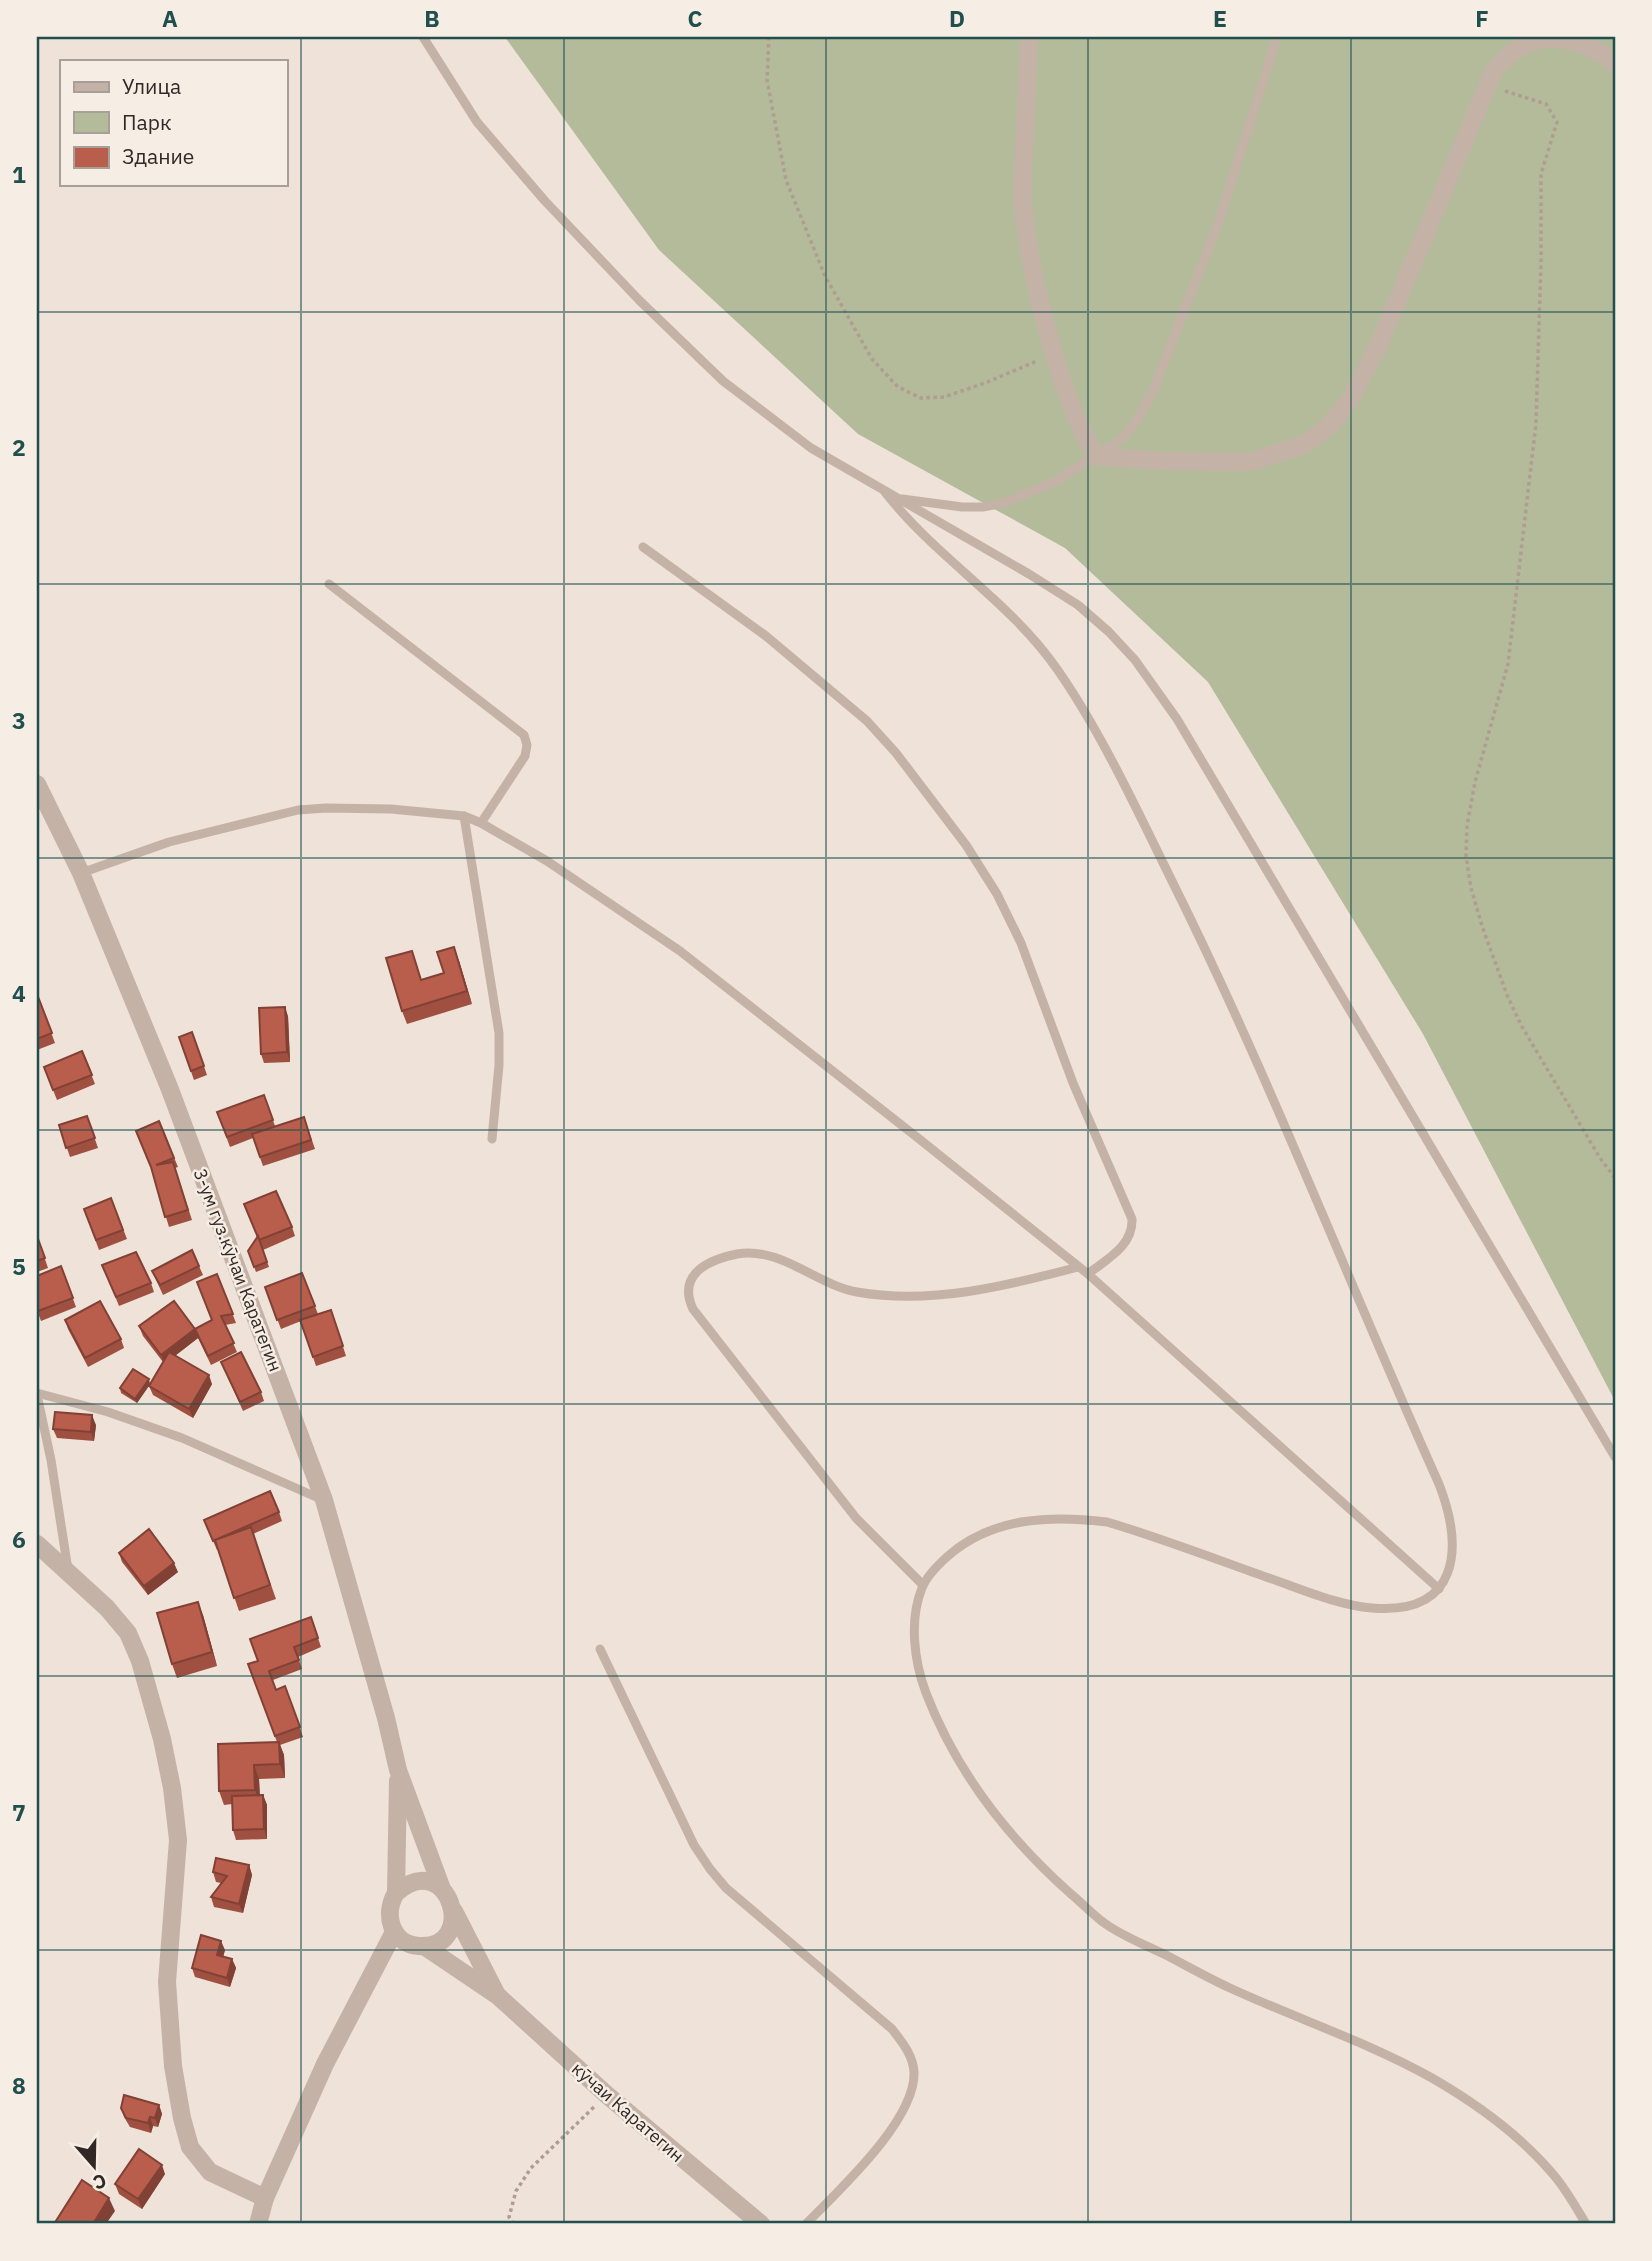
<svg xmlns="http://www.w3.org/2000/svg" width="1652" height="2261" viewBox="0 0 1652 2261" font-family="'IBM Plex Sans',sans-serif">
	<rect width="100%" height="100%" fill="#eee2d9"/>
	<!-- green -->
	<path fill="#b3bb9b" d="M505 37H1615V1401L1423 1034 1208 682 1065 548 858 434 659 250Z"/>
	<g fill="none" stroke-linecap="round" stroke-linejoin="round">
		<!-- path -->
		<g stroke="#b09c91" stroke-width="3.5" stroke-dasharray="3.5 3.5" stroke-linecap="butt">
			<path d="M769 37 767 80 786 180 825 276 872 359 898 387 921 398 944 397 985 383 1037 361"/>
			<path d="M1505 91 1546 104 1557 122 1541 174V261L1536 423 1508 664 1475 782 1467 826 1466 856 1471 888 1482 926 1507 995 1521 1025 1600 1158 1615 1178"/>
			<path d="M514 2224 509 2217 516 2191 531 2168 595 2106"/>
		</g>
		<!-- service -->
		<g stroke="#c5b2a7" stroke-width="9">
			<path d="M423 37 477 122 545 201 639 300 723 381 811 448 1029 574 1078 605 1109 632 1135 660 1177 719 1615 1457"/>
			<path d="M885 492C935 557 1010 601 1057 669 1101 732 1136 808 1170 877 1269 1075 1348 1282 1439 1484 1464 1549 1459 1615 1372 1608 1337 1605 1301 1589 1269 1578 1215 1559 1161 1538 1107 1522 1051 1515 992 1517 948 1556 939 1564 927 1575 922 1588 909 1620 914 1661 926 1693 956 1771 1009 1839 1071 1894 1082 1903 1092 1914 1103 1922 1121 1936 1146 1945 1166 1955 1187 1966 1208 1978 1230 1988 1297 2019 1368 2042 1432 2078 1477 2104 1524 2138 1557 2179 1568 2193 1577 2209 1586 2224"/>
			<path d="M902 499 962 507H983L1004 503 1056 481 1122 439 1137 420 1153 391 1219 221 1277 37"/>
			<path d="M643 547 766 636 867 721 896 753 966 845 997 894 1021 943 1073 1083 1132 1219C1133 1246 1107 1259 1088 1274"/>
			<path d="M329 584 524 735 527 745 525 756 481 823"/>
			<path d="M464 816 499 1033V1065L492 1139"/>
			<path d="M81 873 169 842 298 810 326 808 391 809 464 816 481 823 547 861 680 951 918 1138 1088 1274 1439 1589"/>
			<path d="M37 1393 108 1412 182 1438 323 1500"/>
			<path d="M37 1395 51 1460 68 1570"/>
			<path d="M923 1585 856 1518 693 1309C677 1275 707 1260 737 1254 780 1246 817 1285 857 1292 931 1305 1007 1286 1078 1267"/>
			<path d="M600 1649 694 1845 710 1869 726 1888 892 2029C902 2042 913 2055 914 2072 916 2120 838 2191 806 2224"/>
		</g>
		<!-- minor -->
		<g stroke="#c5b2a7" stroke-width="18">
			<path d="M1029 37 1022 199C1030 276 1057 388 1095 456L1159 461 1250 462 1305 444 1329 426 1350 400 1379 344 1494 70C1504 60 1515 48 1528 43 1557 31 1594 45 1615 64"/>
			<path d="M37 784 81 873 169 1087 324 1500 386 1718 398 1770 442 1889"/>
			<path d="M37 1544 107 1608 128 1633 140 1661 162 1739 172 1788 178 1840 167 1982 173 2066 182 2118 190 2147 210 2172 265 2198 325 2064 394 1932"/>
			<path d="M396 1893C449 1846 480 1950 419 1946 391 1944 383 1914 396 1893L398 1781"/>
			<path d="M454 1911 496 1993"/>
			<path d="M424 1946 498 1996 607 2095 761 2224"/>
			<path d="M258 2224 265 2198"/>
		</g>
	</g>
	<!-- wall -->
	<g fill="#9f5041">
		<path d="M412 951 421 980 444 973 459 961 472 1004 407 1024 402 1011Z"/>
		<path d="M37 994 55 1043 37 1050Z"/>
		<path d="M288 1016 290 1062 264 1063 261 1054Z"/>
		<path d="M192 1032 207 1075 194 1080 179 1037Z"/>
		<path d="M82 1051 95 1084 57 1100 44 1067Z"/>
		<path d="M264 1095 275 1126 304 1117 315 1149 263 1166 253 1138 230 1147 217 1112Z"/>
		<path d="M87 1116 98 1148 70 1157 59 1125Z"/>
		<path d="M159 1121 178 1167 175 1168 192 1220 169 1227 152 1171Z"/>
		<path d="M111 1198 127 1239 99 1250 84 1209Z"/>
		<path d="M292 1227 295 1236 263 1250 269 1267 256 1272 248 1251 257 1237Z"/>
		<path d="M37 1236 48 1268 37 1272Z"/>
		<path d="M61 1266 76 1307 41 1321 37 1310Z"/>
		<path d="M199 1266 203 1275 163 1295 152 1271Z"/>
		<path d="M302 1273 318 1314 331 1310 346 1356 316 1366 301 1321 281 1329 265 1287Z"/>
		<path d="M106 1274 151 1283 154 1292 119 1306Z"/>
		<path d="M217 1274 236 1323 225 1325 237 1352 211 1365 198 1338 175 1356 212 1384 193 1418 153 1395 149 1386 137 1403 121 1393 120 1388 150 1384 163 1362 143 1336 139 1326 195 1329 212 1320Z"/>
		<path d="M65 1320 121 1339 124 1348 88 1367 68 1329Z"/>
		<path d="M221 1362 261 1392 264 1401 243 1411Z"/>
		<path d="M96 1425 94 1441 57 1438 53 1429Z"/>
		<path d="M279 1512 282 1521 253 1534 276 1599 239 1611 218 1549 217 1550 204 1520Z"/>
		<path d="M119 1553 178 1572 148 1595 122 1562Z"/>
		<path d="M203 1615 217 1666 177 1678 172 1664Z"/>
		<path d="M311 1617 321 1647 298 1657 302 1669 273 1680 276 1690 285 1686 303 1737 280 1745 284 1755 285 1778 259 1779 260 1796 263 1795 267 1805V1839L236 1840 233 1830 232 1804 224 1805 219 1791 277 1742 248 1664 258 1661Z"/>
		<path d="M249 1865 252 1875 243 1913 214 1907 211 1897 221 1883 216 1882 213 1872Z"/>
		<path d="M225 1950 223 1957 232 1959 236 1968 230 1987 195 1977 192 1968Z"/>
		<path d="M159 2105 162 2114 158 2127 153 2126 151 2133 130 2127 124 2117 121 2108Z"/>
		<path d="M165 2174 142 2209 119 2194 115 2184Z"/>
	</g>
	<!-- shaded-wall -->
	<g fill="#824135">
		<path d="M454 947 459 961 472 1004 467 991Z"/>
		<path d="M285 1007 288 1016 290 1062 287 1052Z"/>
		<path d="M195 1329 198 1338 164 1364 161 1355Z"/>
		<path d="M209 1375 212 1384 193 1418 189 1409Z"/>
		<path d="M149 1379 150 1384 137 1403 135 1399Z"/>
		<path d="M92 1415 96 1425 94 1441 91 1432Z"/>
		<path d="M174 1563 178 1572 148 1595 144 1586Z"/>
		<path d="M198 1602 203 1615 217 1666 212 1652Z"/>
		<path d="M279 1742 284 1755 285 1778 280 1764Z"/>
		<path d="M254 1765 259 1779 260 1804 255 1790Z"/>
		<path d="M263 1795 267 1805V1839L264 1829Z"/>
		<path d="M249 1865 252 1875 243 1913 239 1904Z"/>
		<path d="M221 1941 225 1950 221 1964 217 1955Z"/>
		<path d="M232 1959 236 1968 230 1987 227 1978Z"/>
		<path d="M159 2105 162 2114 158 2127 155 2118Z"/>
		<path d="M150 2117 153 2126 151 2133 148 2123Z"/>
		<path d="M162 2165 165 2174 142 2209 138 2199Z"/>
		<path d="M109 2198 115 2211 106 2224H93Z"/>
	</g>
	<!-- building -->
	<g fill="#b95d4c" stroke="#824135" stroke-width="2">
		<path d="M454 947 467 991 402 1011 386 958 412 951 421 980 444 973 437 952Z"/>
		<path d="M37 994 52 1033 37 1039Z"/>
		<path d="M285 1007 287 1052 261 1054 259 1008Z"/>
		<path d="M192 1032 204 1066 191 1071 179 1037Z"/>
		<path d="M82 1051 92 1075 53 1090 44 1067Z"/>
		<path d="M264 1095 273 1120 227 1137 217 1112Z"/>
		<path d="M87 1116 95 1138 66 1148 59 1125Z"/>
		<path d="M304 1117 311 1140 260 1157 252 1134Z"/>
		<path d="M159 1121 174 1158 156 1165 173 1162 188 1210 165 1217 151 1167 136 1131Z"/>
		<path d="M276 1191 292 1227 259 1240 244 1204Z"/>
		<path d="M111 1198 123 1230 96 1240 84 1209Z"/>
		<path d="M37 1236 45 1258 37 1261Z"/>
		<path d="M258 1236 267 1262 254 1267 248 1251Z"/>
		<path d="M192 1250 199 1266 160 1285 152 1271Z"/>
		<path d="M136 1252 151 1283 116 1297 102 1265Z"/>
		<path d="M61 1266 73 1298 38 1311 37 1276Z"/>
		<path d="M302 1273 315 1306 277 1320 265 1287Z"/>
		<path d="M217 1274 233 1314 221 1316 234 1343 208 1356 195 1329 161 1355 139 1326 174 1301 195 1329 212 1320 197 1282Z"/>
		<path d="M100 1301 121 1339 85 1358 65 1320Z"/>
		<path d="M331 1310 343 1346 313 1357 300 1320Z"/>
		<path d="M169 1352 209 1375 189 1409 149 1386Z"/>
		<path d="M241 1352 261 1392 240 1402 221 1362Z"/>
		<path d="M133 1369 149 1379 135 1399 120 1388Z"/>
		<path d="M55 1412 92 1415 91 1432 53 1429Z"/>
		<path d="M270 1491 279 1512 213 1541 204 1520Z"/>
		<path d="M251 1527 270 1585 234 1598 215 1540Z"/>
		<path d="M149 1529 174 1563 144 1586 119 1553Z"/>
		<path d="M198 1602 212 1652 172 1664 157 1613Z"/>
		<path d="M311 1617 318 1638 294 1647 299 1660 269 1671 276 1690 285 1686 300 1727 275 1736 248 1664 258 1661 250 1639Z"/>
		<path d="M279 1742 280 1764 254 1765 255 1790 219 1791 218 1744Z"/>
		<path d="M263 1795 264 1829 233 1830 232 1796Z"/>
		<path d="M216 1858 249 1865 239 1904 211 1897 227 1876 213 1872Z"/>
		<path d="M201 1935 221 1941 217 1955 232 1959 227 1978 192 1968Z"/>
		<path d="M124 2095 159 2105 155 2118 150 2117 148 2123 126 2118 121 2108Z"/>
		<path d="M139 2149 162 2165 138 2199 115 2184Z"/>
		<path d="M82 2180 109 2198 93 2224H54Z"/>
	</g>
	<!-- grid -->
	<path fill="none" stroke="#204f4e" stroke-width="2" stroke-opacity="0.55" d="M301 37V2224M564 37V2224M826 37V2224M1088 37V2224M1351 37V2224M37 312H1615M37 584H1615M37 858H1615M37 1130H1615M37 1404H1615M37 1676H1615M37 1950H1615"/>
	<g text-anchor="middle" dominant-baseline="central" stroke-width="5" stroke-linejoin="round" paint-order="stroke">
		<!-- street labels -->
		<g font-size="18" fill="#322926" stroke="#f6ede5">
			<text transform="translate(238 1270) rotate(69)">3-ум гуз.кӯчаи Каратегин</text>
			<text transform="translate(628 2112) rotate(41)">кӯчаи Каратегин</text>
		</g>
	</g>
	<!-- border -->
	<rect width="1652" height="2261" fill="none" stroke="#f6ede5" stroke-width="77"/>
	<!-- legend -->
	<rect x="60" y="60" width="228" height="126" fill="#f6ede5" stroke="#a89f99" stroke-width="2"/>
	<rect x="74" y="82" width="35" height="10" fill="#c5b2a7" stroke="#a89f99" stroke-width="2"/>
	<text x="122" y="94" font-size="21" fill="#322926">Улица</text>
	<rect x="74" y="112" width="35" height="21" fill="#b3bb9b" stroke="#a89f99" stroke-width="2"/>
	<text x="122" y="130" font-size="21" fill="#322926">Парк</text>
	<rect x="74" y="147" width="35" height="21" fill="#b95d4c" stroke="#a89f99" stroke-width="2"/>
	<text x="122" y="164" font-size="21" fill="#322926">Здание</text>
	<!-- north arrow -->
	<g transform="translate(94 2166) rotate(160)" stroke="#f6ede5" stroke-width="5" paint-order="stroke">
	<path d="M0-5L12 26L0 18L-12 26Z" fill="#322926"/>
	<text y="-10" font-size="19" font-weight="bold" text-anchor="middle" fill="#322926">С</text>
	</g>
	<rect x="38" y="38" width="1576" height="2184" fill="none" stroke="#204f4e" stroke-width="2.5"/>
	<g font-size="23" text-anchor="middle" font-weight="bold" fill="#204f4e">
		<text x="170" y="27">A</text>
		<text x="432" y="27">B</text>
		<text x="695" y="27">C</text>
		<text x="957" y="27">D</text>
		<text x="1220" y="27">E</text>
		<text x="1482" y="27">F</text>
		<text x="19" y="183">1</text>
		<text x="19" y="456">2</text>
		<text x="19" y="729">3</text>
		<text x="19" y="1002">4</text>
		<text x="19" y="1275">5</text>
		<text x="19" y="1548">6</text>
		<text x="19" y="1821">7</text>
		<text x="19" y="2094">8</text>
	</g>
</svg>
